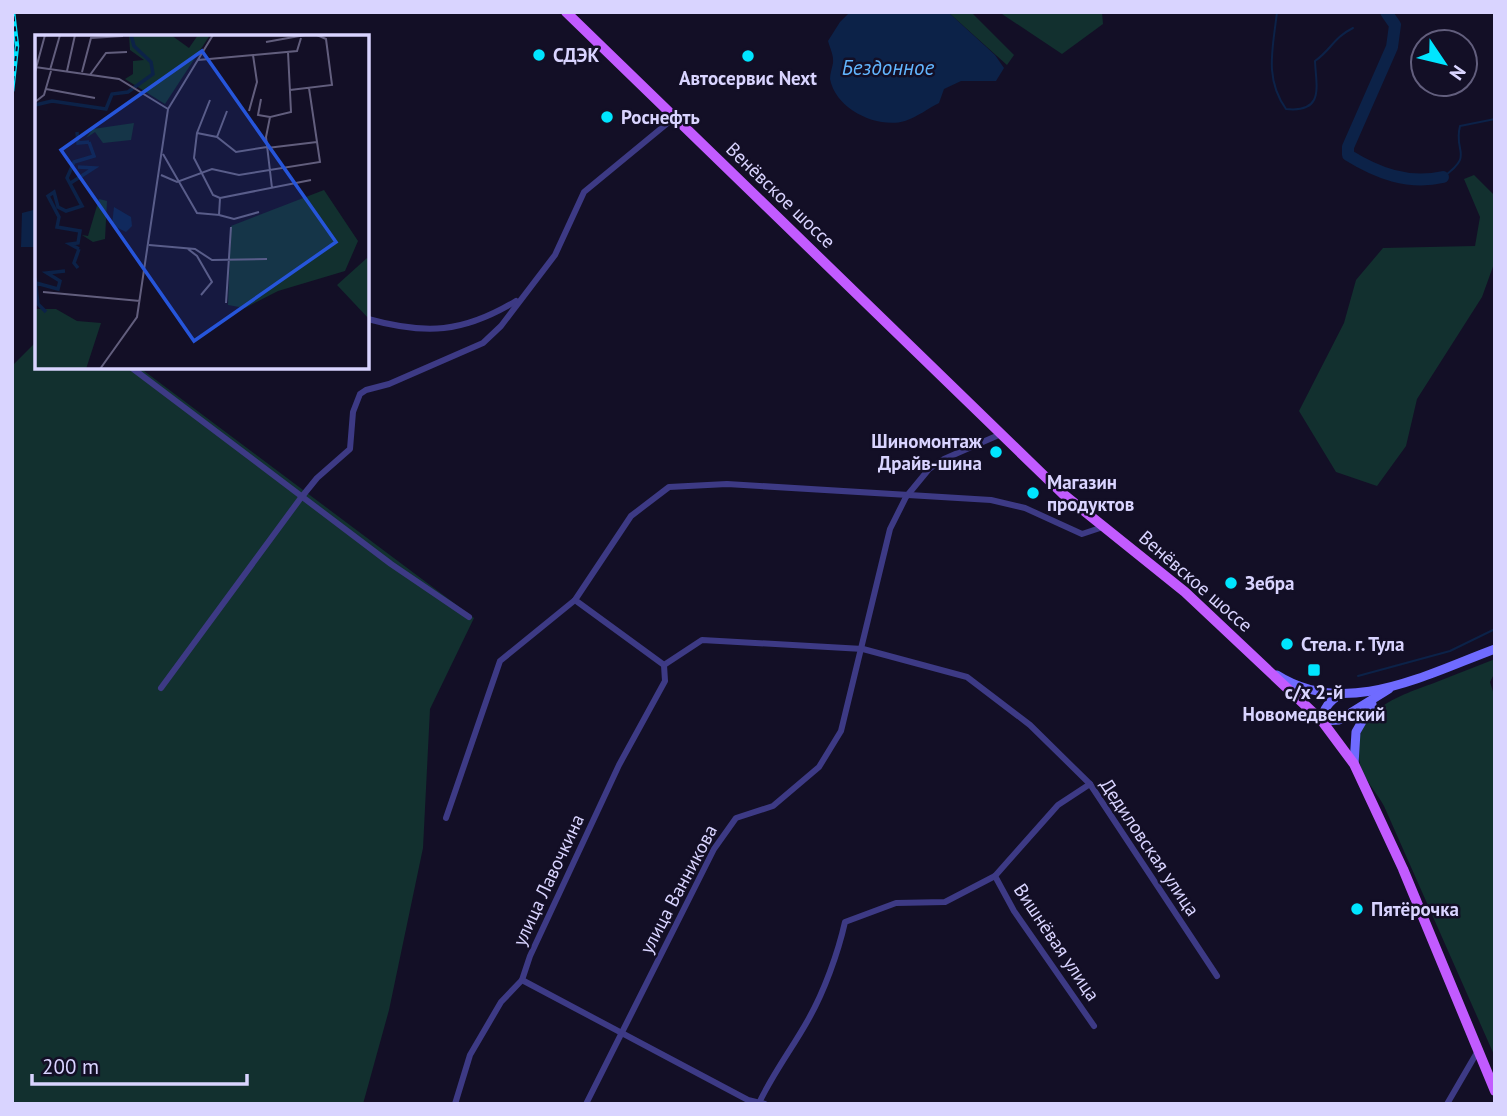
<svg xmlns="http://www.w3.org/2000/svg" width="1507" height="1116" viewBox="0 0 1507 1116" font-family="'PT Sans',sans-serif">
	<rect width="100%" height="100%" fill="#130f26"/>
	<!-- green -->
	<g fill="#12302f">
		<path d="M948 12H971L1014 55 1007 65Z"/>
		<path d="M999 12H1102L1103 24 1062 54Z"/>
		<path d="M1474 175 1495 196V261L1482 297 1417 399 1406 446 1377 486 1336 472 1299 411 1344 323 1356 280 1383 248 1475 246 1480 217 1464 179Z"/>
		<path d="M37 341V368H140L474 618 430 709 423 848 389 1010 363 1104H12V366Z"/>
		<path d="M1495 659V672L1490 682 1495 698V1057L1384 806C1377 793 1363 778 1360 764 1349 711 1396 697 1434 683 1454 675 1475 667 1495 659Z"/>
	</g>
	<!-- water -->
	<g fill="#0c2248">
		<path d="M850 12H948L995 55 1004 68 996 81H961L944 89 939 103C929 108 917 117 905 121 878 129 836 110 830 79 830 74 832 68 833 63 834 56 830 48 828 41L840 22Z"/>
		<path d="M37 209V247H21L22 213Z"/>
	</g>
	<g fill="none" stroke-linecap="round" stroke-linejoin="round">
		<!-- stream -->
		<g stroke="#0c2248" stroke-width="2">
			<path d="M1277 12C1273 48 1264 78 1286 109 1325 113 1316 86 1315 61 1332 49 1333 38 1353 28"/>
			<path d="M1443 177C1475 154 1453 153 1460 126L1495 119"/>
			<path d="M1358 676 1450 651 1495 629"/>
		</g>
		<!-- river -->
		<path stroke="#0c2248" stroke-width="12" d="M1386 12 1395 25 1392 47 1348 147V155C1377 173 1408 185 1443 177"/>
		<!-- minor -->
		<g stroke="#3d3a85" stroke-width="6">
			<path d="M368 319C426 335 463 333 516 301"/>
			<path d="M132 368 391 564 469 617"/>
			<path d="M664 665 702 640 863 649 967 677 1030 725 1090 784 1217 976"/>
			<path d="M664 665 575 600 631 516 669 487 727 484 991 500 1025 508 1082 534 1103 527"/>
			<path d="M161 688 300 499 317 478 350 449 353 412 360 394 366 390 389 384 483 343 501 326 555 255 584 192 675 117"/>
			<path d="M446 818 500 661 575 600"/>
			<path d="M995 876 1014 911 1094 1026"/>
			<path d="M522 980 748 1100 765 1104"/>
			<path d="M760 1101C774 1072 793 1047 808 1020 824 992 838 953 845 922L896 903 945 902 995 876 1058 805 1090 784"/>
			<path d="M455 1104 470 1055 501 1002 522 980 530 956 619 765 665 681 664 665"/>
			<path d="M586 1104 714 849 736 818 773 806 819 767 841 731 890 529 906 497 929 469 944 459 1001 434"/>
			<path d="M1447 1104 1479 1049"/>
		</g>
		<!-- secondary -->
		<g stroke="#6f6bff" stroke-width="9">
			<path d="M1277 675C1346 719 1427 674 1495 649"/>
			<path d="M1340 694C1330 701 1323 708 1322 721L1339 720 1389 689"/>
			<path d="M1354 764 1356 732 1372 704"/>
		</g>
		<!-- primary -->
		<path stroke="#c25bff" stroke-width="10" d="M566 12 1063 494 1185 592 1322 721 1354 764 1403 869 1495 1091"/>
		<!-- rail casing -->
		<g stroke="#00e5ff" stroke-width="4.5">
			<path id="rail" d="M12 91 17 46 13 12"/>
		</g>
		<!-- rail -->
		<use href="#rail" stroke="#130f26" stroke-width="2" stroke-dasharray="5" stroke-linecap="butt"/>
	</g>
	<!-- markers -->
	<g fill="#00e5ff" stroke="#130f26" stroke-width="2.5">
		<circle cx="539" cy="55" r="7"/>
		<circle cx="748" cy="56" r="7"/>
		<circle cx="607" cy="117" r="7"/>
		<circle cx="996" cy="452" r="7"/>
		<circle cx="1033" cy="493" r="7"/>
		<circle cx="1231" cy="583" r="7"/>
		<circle cx="1287" cy="644" r="7"/>
		<rect x="1307" y="663" width="14" height="14" rx="3.5"/>
		<circle cx="1357" cy="909" r="7"/>
	</g>
	<g text-anchor="middle" dominant-baseline="central" stroke-width="5" stroke-linejoin="round" paint-order="stroke">
		<!-- poi labels -->
		<g font-size="19" font-weight="bold" fill="#d9d4ff" stroke="#130f26" text-anchor="start">
			<text x="553" y="55">СДЭК</text>
			<text x="748" y="78" text-anchor="middle">Автосервис Next</text>
			<text x="621" y="117">Роснефть</text>
			<text x="982" y="441" text-anchor="end">Шиномонтаж<tspan x="982" dy="22">Драйв-шина</tspan></text>
			<text x="1047" y="482">Магазин<tspan x="1047" dy="22">продуктов</tspan></text>
			<text x="1245" y="583">Зебра</text>
			<text x="1301" y="644">Стела. г. Тула</text>
			<text x="1314" y="692" text-anchor="middle">с/х 2-й<tspan x="1314" dy="22">Новомедвенский</tspan></text>
			<text x="1371" y="909">Пятёрочка</text>
		</g>
		<!-- street labels -->
		<g font-size="19" fill="#d9d4ff" stroke="#130f26">
			<text transform="translate(781 195) rotate(44)">Венёвское шоссе</text>
			<text transform="translate(1196 581) rotate(41)">Венёвское шоссе</text>
			<text transform="translate(1150 847) rotate(56)">Дедиловская улица</text>
			<text transform="translate(548 880) rotate(-65)">улица Лавочкина</text>
			<text transform="translate(678 889) rotate(-62)">улица Ванникова</text>
			<text transform="translate(1057 942) rotate(56)">Вишнёвая улица</text>
		</g>
		<!-- water labels -->
		<g font-size="21" font-style="italic" fill="#62b6ff" stroke="#130f26">
			<text x="888" y="67">Бездонное</text>
		</g>
	</g>
	<!-- overview -->
	<g transform="translate(35 35)">
		<rect width="334" height="334" fill="#130f26"/>
		<path d="M94 0H136L154 13 163 0H175L130 69 90 44 98 39V26L109 25 95 15ZM99 88 96 105 68 108 60 97 51 103 58 94ZM289 155 323 206 310 236 243 256 210 273 193 270 196 191ZM64 164 72 166 70 204 58 207 47 200 53 201ZM332 223 335 227 334 284 302 250ZM0 274H21L42 286 66 288 51 334H0Z" fill="#12302f"/>
		<path d="M79 172 96 182 97 191 91 197 77 190Z" fill="#0c2248"/>
		<path fill="none" stroke="#0c2248" stroke-width="3.5" d="M0 70 17 66 71 74 77 59 93 57 118 39 116 27 99 11 96 0M42 97 43 108 54 107M34 149 59 133 43 132M44 214 35 209 43 208 45 196 22 192 24 182 13 161 19 157 23 172 31 176 47 171 32 143 39 127 59 121 54 107M43 233 39 228 44 214M0 243 3 269 11 277M1 248 23 254 25 246 12 238 30 236"/>
		<path fill="none" stroke="#625e7d" stroke-width="2" d="M231 7 270 0M163 25 262 16 266 3M0 32 84 44 133 74M15 35 25 0M32 36 40 0M0 37 10 0M47 37 56 3 88 1M55 40 71 18 92 17M11 54 60 63M255 55 297 50 291 4 282 0M226 64 223 80 235 82M175 65 162 98 159 123 178 160 185 163M0 67 9 60 16 36M214 76 222 47 218 20M162 98 182 102 201 117 232 112M182 102 192 76M232 113 282 107M128 119 162 178 184 180 185 163M126 140 142 147 177 134 204 140 285 127 274 53M237 153 231 102 235 82 256 77 253 17M185 163 276 145M184 180 199 184 224 177M114 210 160 214 177 225 232 224M153 214 162 221 177 247 166 260M8 257 105 266M191 268 196 192M65 334 102 282 133 74 178 0"/>
		<path fill="#2655da" fill-opacity="0.15" stroke="#2655da" stroke-width="3.5" d="M167 16 301 207 159 306 26 115Z"/>
		<rect width="334" height="334" fill="none" stroke="#d9d4ff" stroke-width="3.5"/>
	</g>
	<!-- border -->
	<rect width="1507" height="1116" fill="none" stroke="#d9d4ff" stroke-width="28"/>
	<!-- north arrow -->
	<g transform="translate(1444 63) rotate(125)"><circle r="33" fill="#130f26" stroke="#625e7d" stroke-width="2"/>
	<path d="M0-5L12 26L0 18L-12 26Z" fill="#00e5ff"/>
	<text y="-10" font-size="19" font-weight="bold" text-anchor="middle" fill="#d9d4ff">N</text>
	</g>
	<!-- scale -->
	<path d="M32 1074v10h215v-10" fill="none" stroke="#d9d4ff" stroke-width="3.5"/>
	<text x="42" y="1074" font-size="21" fill="#d9d4ff" stroke="#130f26" stroke-width="5" paint-order="stroke">200 m</text>
</svg>
